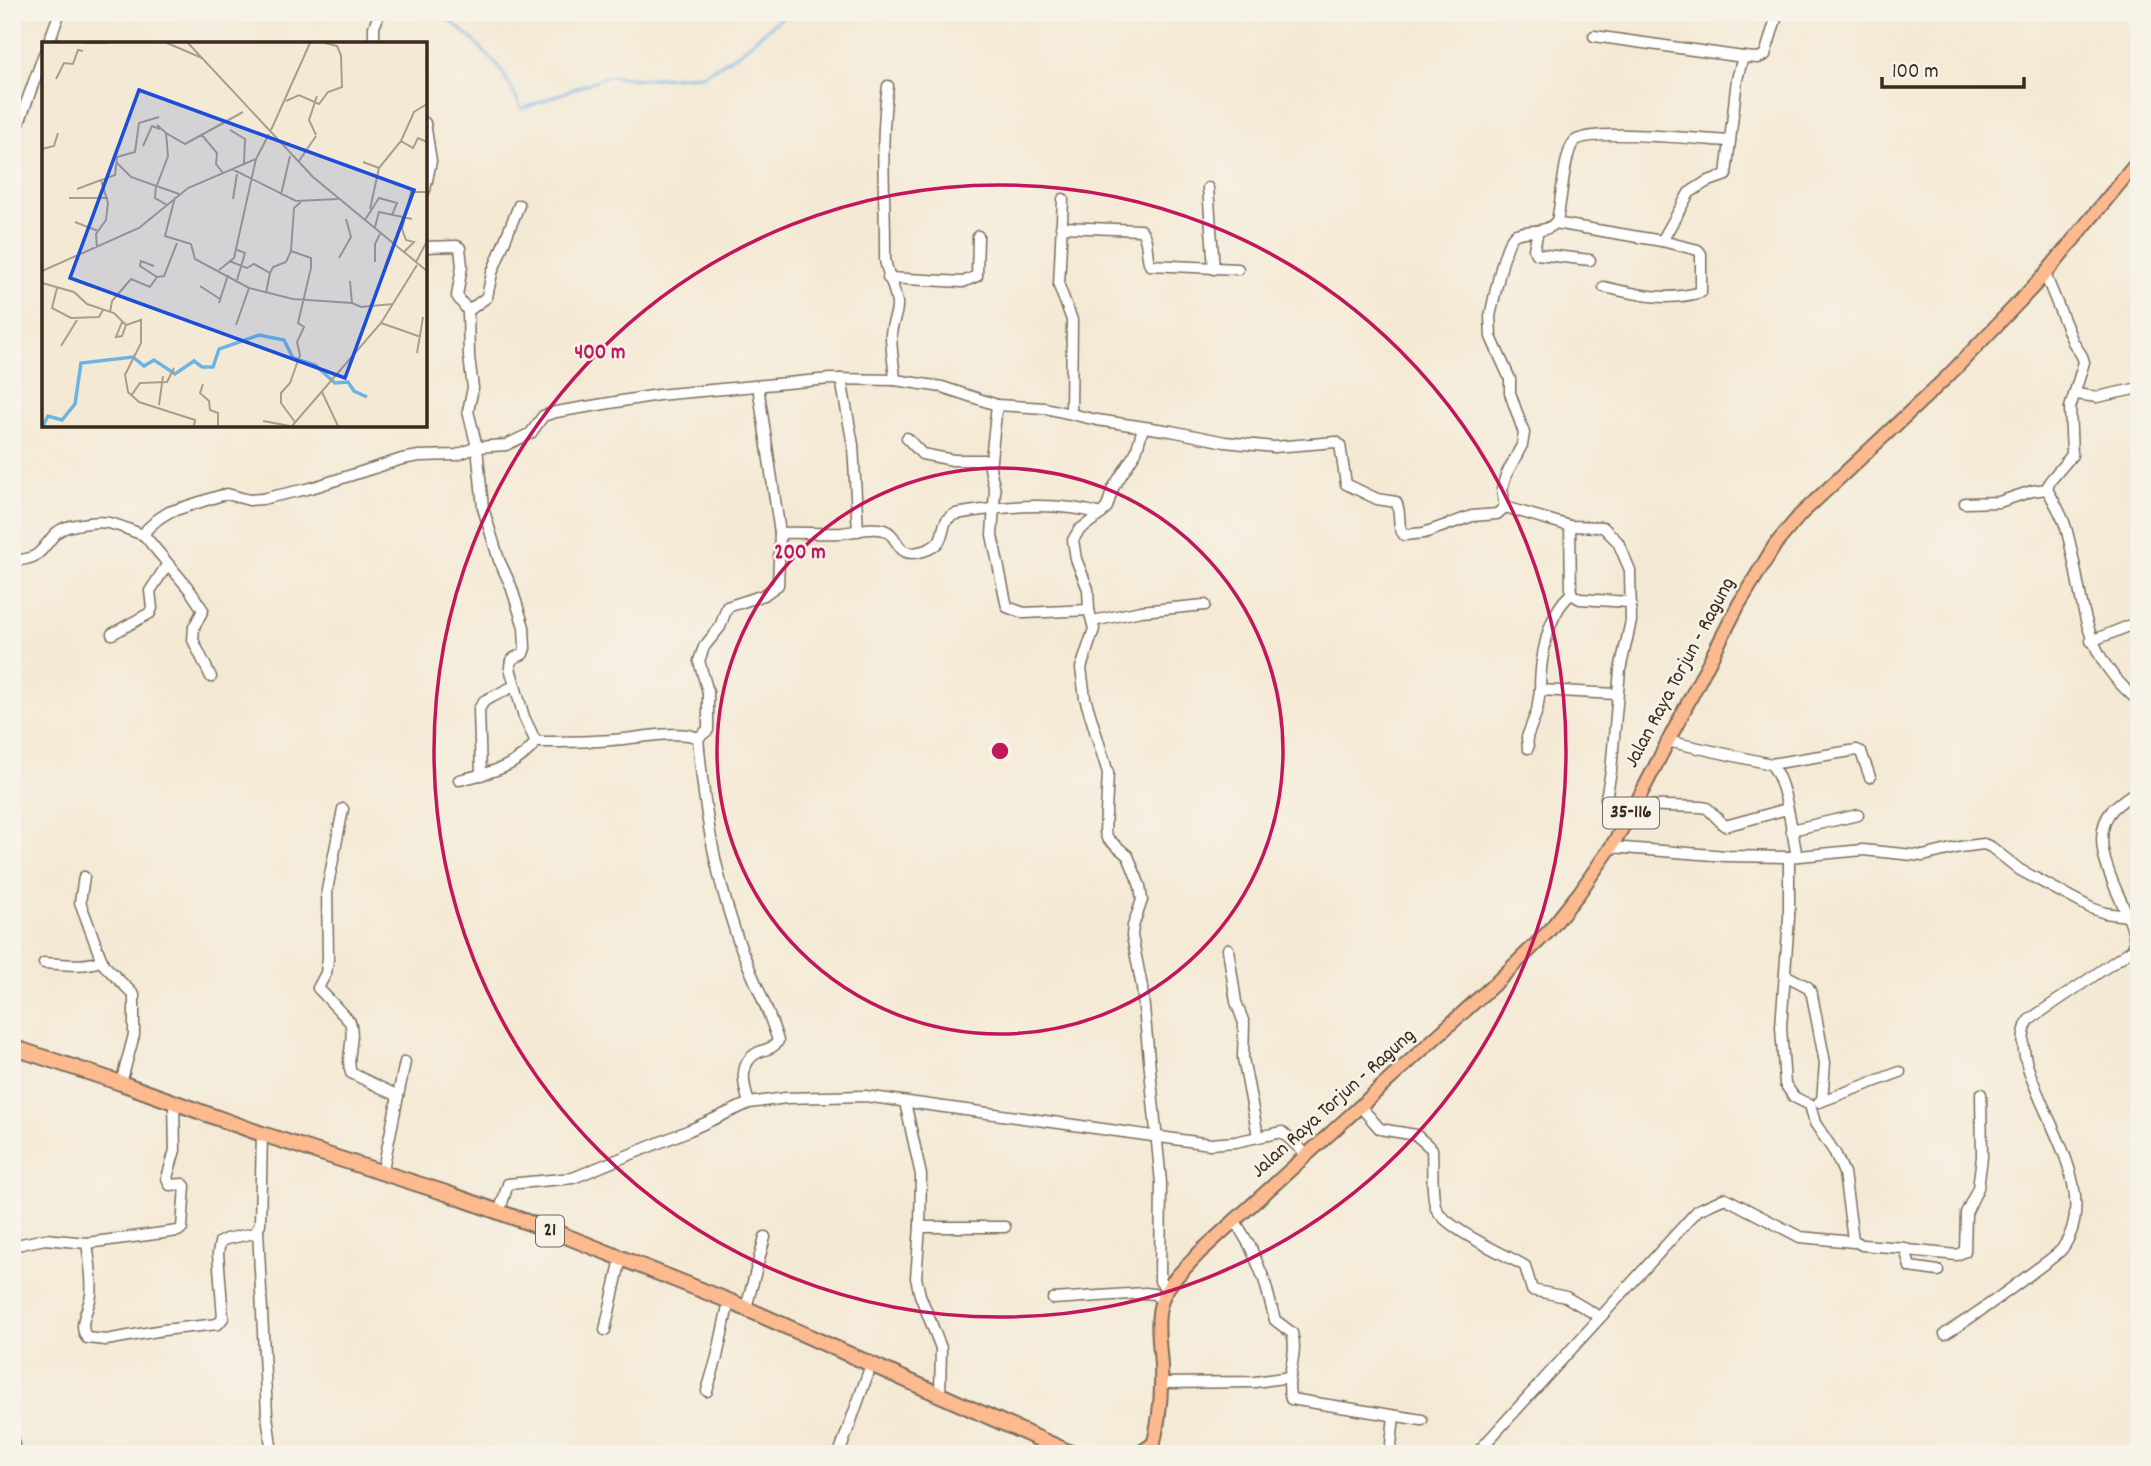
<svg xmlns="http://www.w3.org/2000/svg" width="2151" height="1466" viewBox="0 0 2151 1466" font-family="Dekko,sans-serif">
	<rect width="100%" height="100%" fill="#f7f3e8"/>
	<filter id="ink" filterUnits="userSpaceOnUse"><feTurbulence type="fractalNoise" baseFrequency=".0143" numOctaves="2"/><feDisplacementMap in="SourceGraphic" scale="14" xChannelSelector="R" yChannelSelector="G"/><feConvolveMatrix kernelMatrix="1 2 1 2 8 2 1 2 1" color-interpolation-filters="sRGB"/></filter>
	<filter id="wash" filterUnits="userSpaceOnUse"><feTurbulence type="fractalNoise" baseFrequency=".00686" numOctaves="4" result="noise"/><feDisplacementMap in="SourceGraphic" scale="28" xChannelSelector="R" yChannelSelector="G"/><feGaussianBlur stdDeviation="1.57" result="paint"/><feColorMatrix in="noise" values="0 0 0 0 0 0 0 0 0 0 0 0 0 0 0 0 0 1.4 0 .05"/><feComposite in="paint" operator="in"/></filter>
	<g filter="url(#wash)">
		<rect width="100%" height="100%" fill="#f4e9d4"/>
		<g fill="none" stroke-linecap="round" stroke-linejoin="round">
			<!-- stream -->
			<g stroke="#6cb4e4" stroke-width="2.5">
				<path d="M248 12 291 16 320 12"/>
				<path d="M440 12 473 40 501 69 522 109 607 76 641 79 703 75 739 53 788 12"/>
			</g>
		</g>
	</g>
	<g filter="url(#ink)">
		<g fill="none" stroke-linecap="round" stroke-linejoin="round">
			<!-- minor casing -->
			<g stroke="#7c6d5e" stroke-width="13">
				<g id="minor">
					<path d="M1594 36 1743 57"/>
					<path d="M48 44 60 12"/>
					<path d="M374 44V27L380 12"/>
					<path d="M888 86C879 144 886 202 885 260 888 275 895 289 897 303 898 315 891 324 891 335 891 350 894 365 895 380"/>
					<path d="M425 123 431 161 425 190"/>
					<path d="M12 142 44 54"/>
					<path d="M1208 188 1214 269"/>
					<path d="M1063 199 1059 286 1072 320 1071 412"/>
					<path d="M1555 223 1662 241 1698 250 1701 254V292C1668 302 1638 295 1604 287"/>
					<path d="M1061 227 1141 230C1149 239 1145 253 1150 265L1238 269"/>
					<path d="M1538 231 1534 249 1537 254 1590 260"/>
					<path d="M1662 241 1689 193 1706 182 1726 175 1730 141"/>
					<path d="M425 247 457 246 460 248 462 266 457 296 468 311 469 357 473 388 468 411 477 447 483 508 499 560 511 586 524 627 525 648 523 654C515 658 510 657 510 668L524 717 536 742C561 742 587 742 612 740 634 739 680 729 698 738 704 807 713 865 735 931 747 968 767 1003 778 1041 774 1048 767 1049 759 1052 738 1062 743 1084 749 1103"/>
					<path d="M2045 274 2073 342 2082 356 2084 362 2070 408 2072 455 2050 481 2047 489C2054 502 2062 514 2066 528 2085 595 2077 652 2139 701"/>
					<path d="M888 278 963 282 977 276 978 236"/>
					<path d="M468 311 487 297 492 273 519 205"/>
					<path d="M841 379 853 445 858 531"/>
					<path d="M758 386 780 533C800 532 821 534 841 533 854 532 872 526 884 530 901 536 894 560 923 551 954 542 934 521 956 514 1002 506 1057 501 1101 514"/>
					<path d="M2076 394 2097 397 2139 388"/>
					<path d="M997 405 990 468 995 491 992 535 1007 607 1024 613 1089 610"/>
					<path d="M1143 428 1136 452 1113 488 1107 507 1101 514 1079 530 1073 540 1076 559 1088 589 1089 610 1094 629 1081 668 1085 698 1108 773 1105 832 1107 838 1128 856 1140 886 1142 900 1133 926 1132 936 1142 987 1161 1183 1160 1281 1162 1284 1171 1285"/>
					<path d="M907 438 922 454 953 460H991"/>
					<path d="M1965 503 1999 502 2032 491 2047 489"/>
					<path d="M1505 507 1502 489 1506 475 1522 445 1524 433 1510 393V379L1491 337 1490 316C1494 302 1504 239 1516 234 1530 229 1547 234 1557 221 1561 205 1564 152 1574 142 1587 127 1706 140 1730 141L1737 79 1743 57 1758 58 1765 55 1778 12"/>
					<path d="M1570 526 1571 594 1580 599 1629 602"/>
					<path d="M144 535 189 589 203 610 194 627 193 640 211 677"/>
					<path d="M12 561C42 559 39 551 56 533 62 528 68 526 76 525 110 518 114 525 144 535L147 529 158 519 169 512 219 496 227 494 249 500 262 499 311 488 402 459 419 456 457 455 477 447 506 445 531 433 543 416 556 412 658 395 830 379 895 380 942 387 997 405 1045 408 1097 420 1171 431 1225 442 1274 447 1336 442 1340 445 1346 484 1377 499 1396 502C1402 513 1396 526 1404 535L1424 533 1472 516 1497 514 1505 507 1570 526 1603 527 1618 542 1630 570 1631 621 1620 670 1611 771 1606 798 1610 805 1629 817"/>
					<path d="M1093 621 1141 611 1205 605"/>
					<path d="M112 634 150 613 152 608 150 591 167 565"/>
					<path d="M2091 641 2139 622"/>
					<path d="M1540 690C1540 660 1547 614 1571 594"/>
					<path d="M698 738 708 730V692L699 661 704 647 720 627 727 607 764 595 778 585 780 533"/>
					<path d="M1667 741 1771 764C1787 784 1791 830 1797 856"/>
					<path d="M1528 748 1527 737 1537 711 1540 690 1616 694"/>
					<path d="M1771 764 1857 750 1861 752 1870 777"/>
					<path d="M481 775 479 709 484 701 514 686"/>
					<path d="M459 780C489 773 516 768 536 742"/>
					<path d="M1635 805 1701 807 1707 808 1725 826 1787 809"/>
					<path d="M343 809 327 890 328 959 326 973 318 988 350 1022C356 1039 345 1057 351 1073L398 1096"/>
					<path d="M1791 830 1858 815"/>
					<path d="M1611 847 1726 856 1789 857 1863 850 1923 856 1960 847 1984 844 1991 847 2020 870 2091 908 2105 913 2127 916"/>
					<path d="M1789 857V918L1781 1027 1785 1084 1794 1097 1810 1105 1815 1123 1835 1153 1844 1173 1853 1240 1862 1245 1905 1248 1910 1267 1938 1271"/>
					<path d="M84 877 80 902 103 964 134 995V1035L121 1083"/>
					<path d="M1228 949 1236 1002 1244 1023 1243 1058 1258 1136"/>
					<path d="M44 963C63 964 84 968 102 960"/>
					<path d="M1785 975 1808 987 1812 995 1825 1063 1822 1101"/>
					<path d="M905 1102 921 1175 920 1227 916 1278 920 1295 941 1348 940 1394"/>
					<path d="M1819 1102 1900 1072"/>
					<path d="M1360 1106 1380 1129 1416 1135 1432 1149C1433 1167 1431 1187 1435 1205 1439 1226 1505 1254 1525 1266L1532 1290 1566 1297 1600 1317"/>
					<path d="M382 1174 405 1062"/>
					<path d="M499 1213 508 1184 573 1178 690 1130 749 1103 786 1098 865 1096 1210 1144 1235 1142 1282 1132 1307 1155"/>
					<path d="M1235 1221 1250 1246 1264 1279 1275 1320 1292 1333C1299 1355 1284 1378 1291 1399L1422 1420"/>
					<path d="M920 1227H1005"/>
					<path d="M258 1229 267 1415 272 1454"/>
					<path d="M87 1243C89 1260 93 1278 91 1295 89 1309 77 1325 87 1338L106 1340 163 1330 218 1324 223 1318 218 1254 220 1242 226 1239 255 1233 260 1224 262 1134"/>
					<path d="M12 1246 45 1239 87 1243 178 1231 182 1228 185 1186 183 1184 170 1185 167 1178 175 1150 174 1103"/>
					<path d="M1907 1250 1957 1255 1965 1251 1966 1213 1978 1188 1982 1157 1981 1094"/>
					<path d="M1053 1299 1145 1293 1154 1294 1162 1300"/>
					<path d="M746 1308 765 1237"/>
					<path d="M605 1330 621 1258"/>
					<path d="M1945 1334C1977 1314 2007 1292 2037 1269 2045 1263 2056 1256 2062 1249 2114 1178 1997 1072 2029 1020L2133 949C2137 935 2131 925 2126 912 2114 884 2087 838 2113 809 2120 802 2131 795 2139 789"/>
					<path d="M1161 1383 1255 1382 1290 1377"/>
					<path d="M707 1391 717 1357 729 1301"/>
					<path d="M12 1430 14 1446 12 1453"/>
					<path d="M839 1454 871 1365"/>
					<path d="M1390 1454 1394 1416"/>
					<path d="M1476 1454 1698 1210 1725 1198 1800 1237 1854 1242"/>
				</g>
			</g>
			<!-- major casing -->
			<g stroke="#7c6d5e" stroke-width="16">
				<path id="major" d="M1151 1453C1159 1426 1162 1394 1161 1366 1160 1346 1155 1320 1162 1300 1168 1282 1187 1267 1199 1253L1501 978 1548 932 1579 893 1611 847 1629 817 1739 604 1775 545 1800 515 1948 376 2019 302 2045 274 2139 160"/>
			</g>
			<!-- highway casing -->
			<g stroke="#7c6d5e" stroke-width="18">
				<g id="highway">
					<path d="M12 1047 121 1083 262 1134 446 1193 563 1235 729 1301 1073 1454"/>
					<path d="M1140 1454 1153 1445"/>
				</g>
			</g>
			<!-- minor -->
			<use href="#minor" stroke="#fff" stroke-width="10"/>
			<!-- major -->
			<use href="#major" stroke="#fcba8e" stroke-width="12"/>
			<!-- highway -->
			<use href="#highway" stroke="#fcba8e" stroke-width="14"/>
		</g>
	</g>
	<!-- distance rings -->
	<g fill="none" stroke="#c2185b" stroke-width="3.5">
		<circle cx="1000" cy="751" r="283"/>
		<circle cx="1000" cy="751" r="566"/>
	</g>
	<g text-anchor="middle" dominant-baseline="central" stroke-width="5" stroke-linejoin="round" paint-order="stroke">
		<!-- shield labels -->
		<g fill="#f7f3e8" stroke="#73665b" stroke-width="2">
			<rect x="1603" y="797.5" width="56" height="31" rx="5"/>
			<rect x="536" y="1215.5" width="28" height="31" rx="5"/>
		</g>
		<g font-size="19" font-weight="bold" fill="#3b2a1e">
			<text x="1631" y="813">35-116</text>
			<text x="550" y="1231">21</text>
		</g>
		<!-- street labels -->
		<g font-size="21" fill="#3b2a1e" stroke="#f7f3e8">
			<text transform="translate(1681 673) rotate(-62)">Jalan Raya Torjun - Ragung</text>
			<text transform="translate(1334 1104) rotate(-42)">Jalan Raya Torjun - Ragung</text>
		</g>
	</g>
	<!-- overview -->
	<g transform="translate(42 42)">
		<rect width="385" height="385" fill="#f4e9d4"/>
		<path fill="none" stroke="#6cb4e4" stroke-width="3.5" d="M1 384 6 374 20 378 33 362 39 321 91 315 102 324 112 318 133 332 152 319 160 325H171L177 307 217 293 242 298 251 316 273 323 293 341 306 340 312 349 325 355"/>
		<path fill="none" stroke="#aa9d8b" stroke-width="2" d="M43 1H66M125 1 160 16M146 1 271 135 385 229M14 37 22 21 31 22 36 8 41 9M244 59 257 53 277 62 286 50 300 45 299 13 295 4 283 1M188 88 203 97 202 122M229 88 268 1M124 91 143 102 201 70M160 93 175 111 174 122 181 131M274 93 267 78 275 54M359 99 371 106 376 96 385 100M101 104 110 84 118 87M0 107 12 104 16 91M257 119 274 94M74 120 89 135 137 152M321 120 337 126 359 99 372 70 385 62M190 127 254 159 296 157M114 143 113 156 125 163M115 143 126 114 124 91 115 83M35 147 59 138M239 153 248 114M133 155 123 194 149 202 153 217 207 246 251 257 310 261 319 265 351 262M27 156H66M191 157 195 132M328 167 337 126M323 178 337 156 355 161 350 173M33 180 56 189M333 185 337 170 370 177M55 206 54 192 64 178 66 161 59 138 73 133 75 115 93 110 97 81 117 75M193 207 203 211 195 238M362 210 372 200 364 198 360 187 369 150H385M297 216 309 195 304 177M187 219 205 226 212 222 228 231 224 251M333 220V202L338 192M374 220 385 199M112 224 99 219 98 224 115 235M177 228 192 216 214 117M0 229 97 186 146 146 214 117 227 92M228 231 231 225 244 220 249 209M308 239 310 261M0 241 32 250 45 262 72 271 84 283 99 278V301L83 333 86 350 97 360 153 378 152 384M158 244 178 257M15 246 10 266 29 276 57 275 61 268M177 261 186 233M68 270 70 259 89 237 108 245 115 235 122 234 135 201M80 280 74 295 80 294 84 283M339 281 379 295M194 283 207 246M19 304 35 278M375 311 381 275M161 342 158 351 167 359 168 368 176 371V384M280 350 296 384M89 354 98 341 125 340 132 326M117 363 121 334M221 379 248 384M253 380 239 361V351L248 341 258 313 255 300 262 285 256 281 269 226V216L249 209 252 166 259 160M250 384 339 281 375 223"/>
		<path fill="#1d4ed8" fill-opacity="0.15" stroke="#1d4ed8" stroke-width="3.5" d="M97 48 372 148 303 336 28 236Z"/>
		<rect width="385" height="385" fill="none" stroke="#3b2a1e" stroke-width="3.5"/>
	</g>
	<circle cx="1000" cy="751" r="10" fill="#c2185b" stroke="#f7f3e8" stroke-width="3.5"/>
	<g font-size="21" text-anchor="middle" font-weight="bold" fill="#c2185b" stroke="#f7f3e8" stroke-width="5" stroke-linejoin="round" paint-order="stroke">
		<text x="600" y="358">400 m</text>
		<text x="800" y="558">200 m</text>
	</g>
	<!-- margin -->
	<rect width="2151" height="1466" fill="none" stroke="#f7f3e8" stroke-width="42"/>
	<!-- scale -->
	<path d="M1882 77v10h142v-10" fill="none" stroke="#3b2a1e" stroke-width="3.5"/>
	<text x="1892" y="77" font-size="21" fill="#3b2a1e" stroke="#f7f3e8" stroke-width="5" paint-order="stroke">100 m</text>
</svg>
